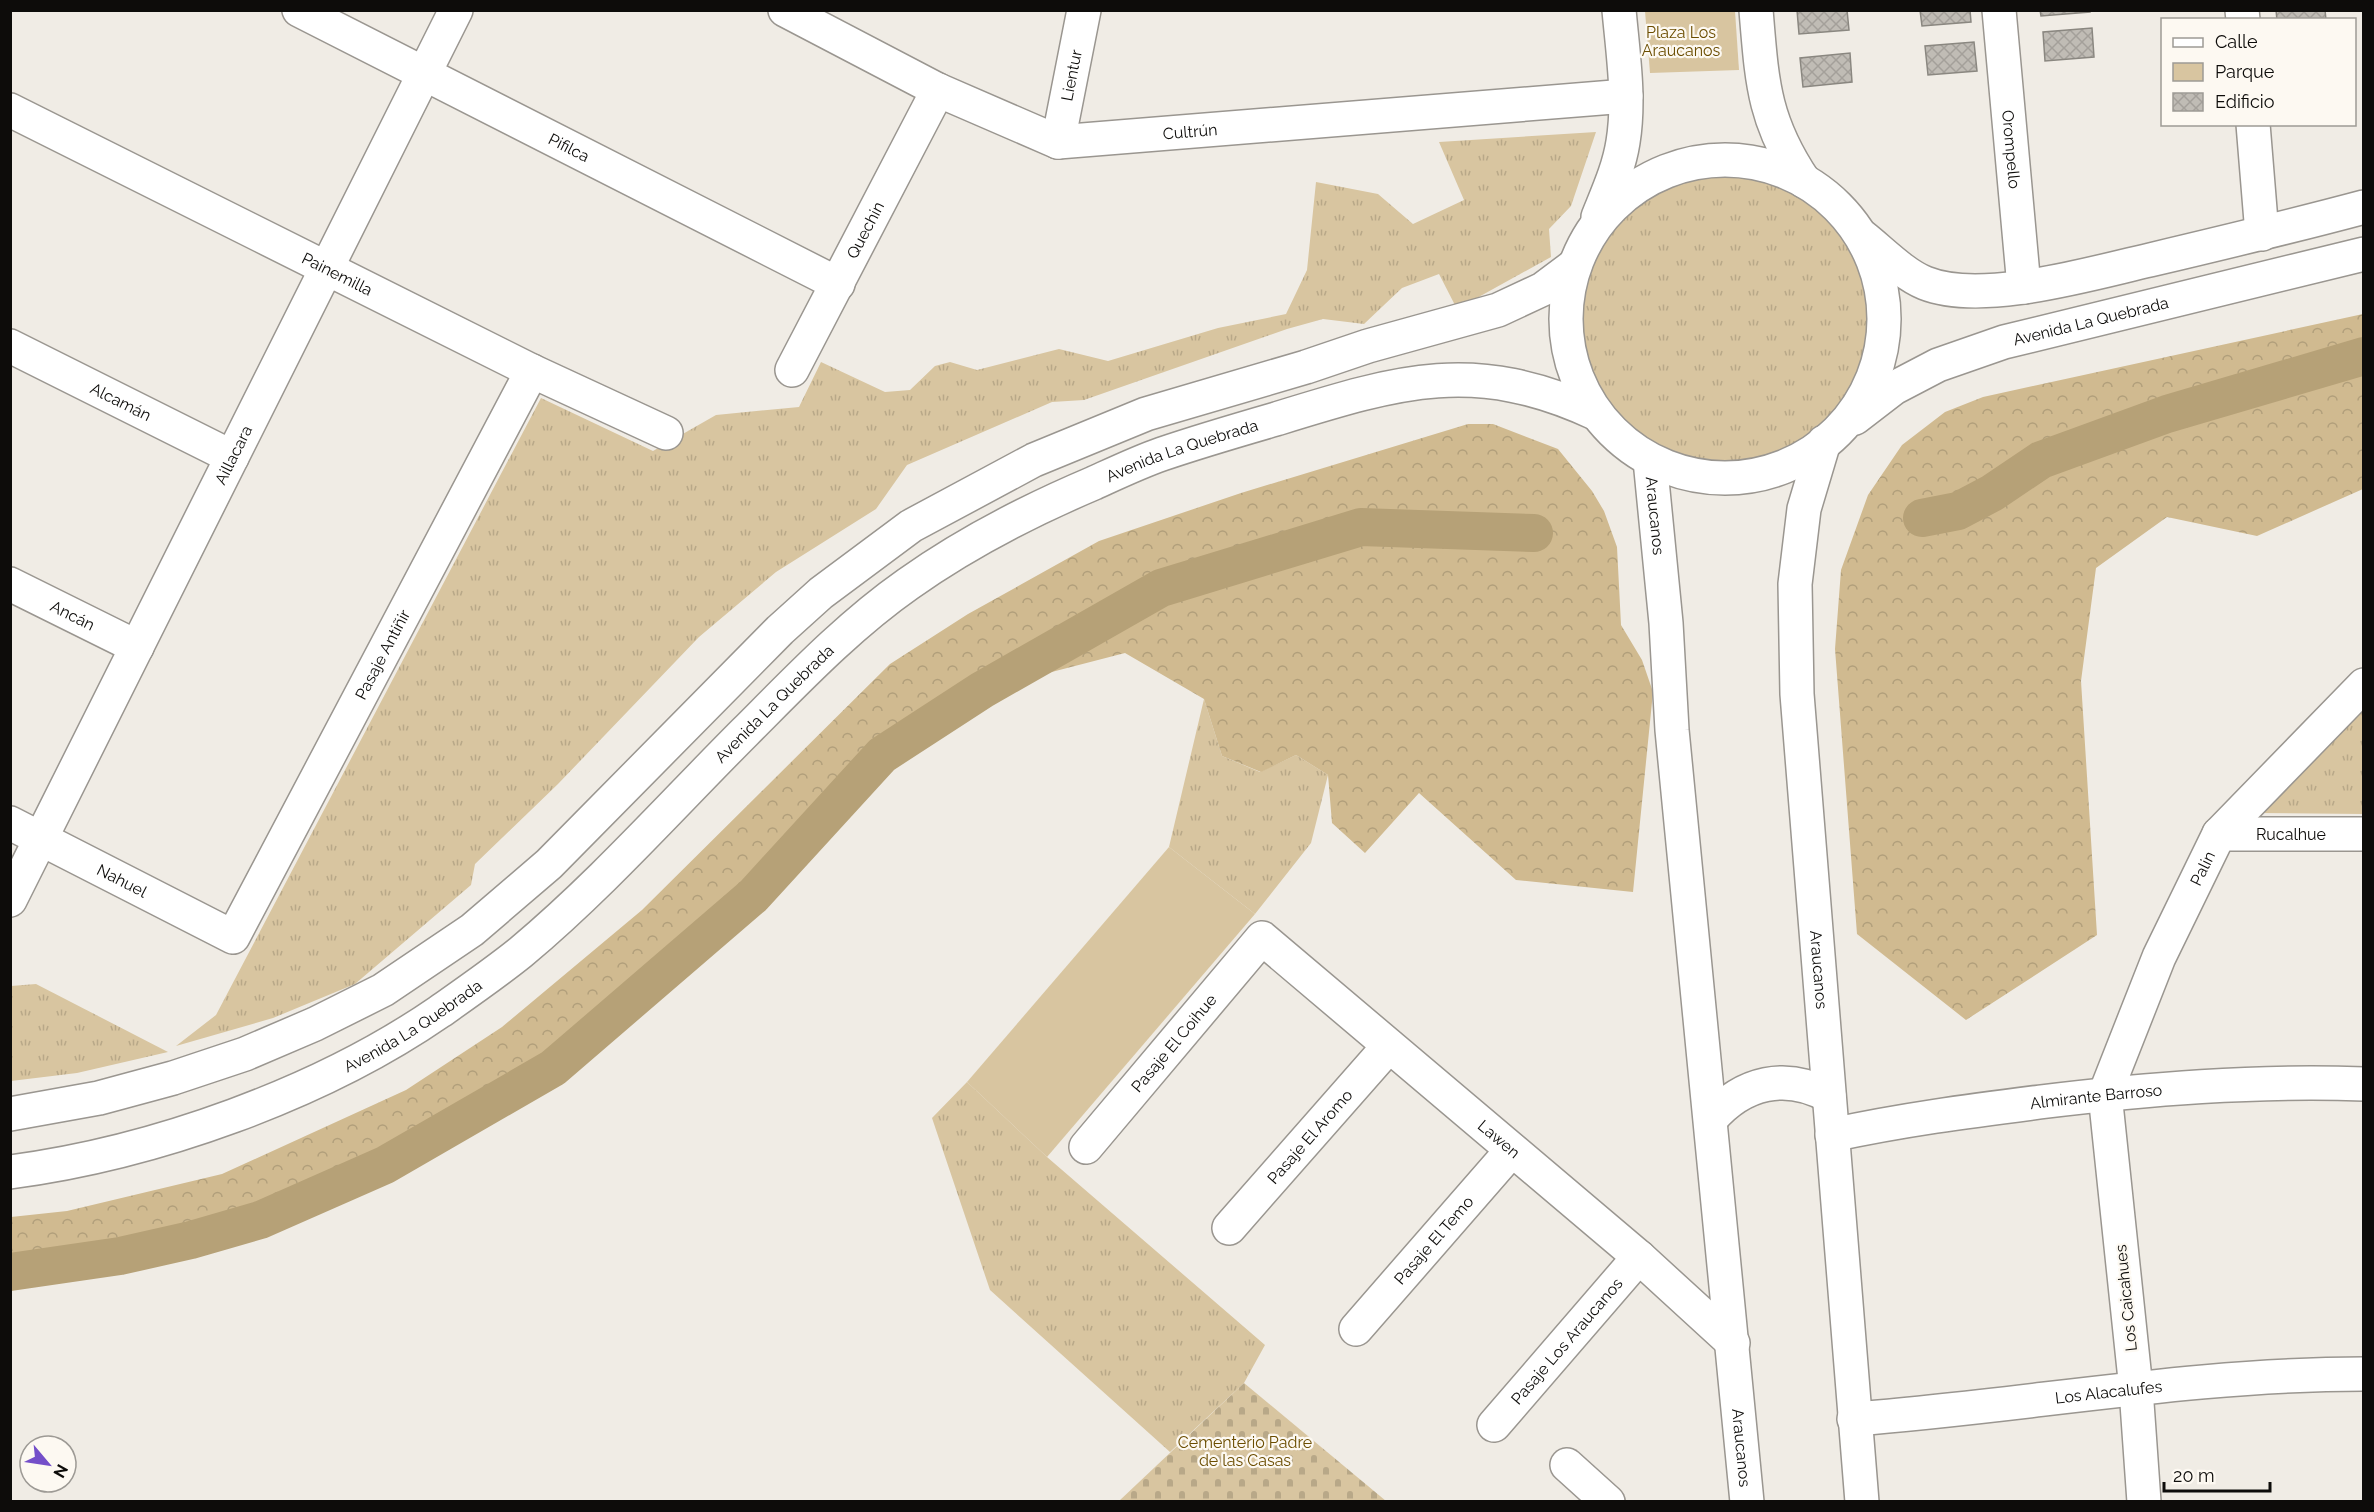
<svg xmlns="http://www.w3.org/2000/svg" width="2374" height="1512" viewBox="0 0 2374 1512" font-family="Raleway,sans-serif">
	<defs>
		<pattern id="grass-tufts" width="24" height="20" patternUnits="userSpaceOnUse" patternTransform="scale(1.5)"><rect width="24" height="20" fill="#d8c5a0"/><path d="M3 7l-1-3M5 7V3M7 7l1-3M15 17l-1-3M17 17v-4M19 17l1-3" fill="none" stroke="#b8a888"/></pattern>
		<pattern id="forest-crowns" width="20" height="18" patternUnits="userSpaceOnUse" patternTransform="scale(1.5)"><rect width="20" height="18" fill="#d0ba90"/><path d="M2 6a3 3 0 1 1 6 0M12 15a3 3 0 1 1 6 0" fill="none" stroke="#b19f7b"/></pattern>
		<pattern id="cemetery-stones" width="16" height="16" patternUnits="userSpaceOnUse" patternTransform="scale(1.5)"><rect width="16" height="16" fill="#d8c5a0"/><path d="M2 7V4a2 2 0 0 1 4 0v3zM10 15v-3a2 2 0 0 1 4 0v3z" fill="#b8a888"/></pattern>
		<pattern id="building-cross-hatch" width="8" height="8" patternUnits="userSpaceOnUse" patternTransform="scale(1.5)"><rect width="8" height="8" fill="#c0bcb5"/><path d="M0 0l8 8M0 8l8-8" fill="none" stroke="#a4a09a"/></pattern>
	</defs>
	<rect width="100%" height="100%" fill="#f0ece5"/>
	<!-- grass -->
	<g fill="url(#grass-tufts)">
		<path d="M1596 132 1571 206 1549 229 1551 257 1457 309 1439 274 1402 288 1364 324 1323 319 1287 329 1084 400 1052 402 907 465 876 509 776 572 699 637 558 784 475 864 471 885 355 984 273 1018 176 1046 216 1015 541 398 653 451 716 415 799 407 821 362 885 392 910 390 935 366 950 362 977 370 1059 349 1108 361 1218 328 1286 314 1307 270 1316 182 1378 194 1413 224 1464 200 1439 142Z"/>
		<circle cx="1725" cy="319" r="143"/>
		<path d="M1204 699 1222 756 1260 772 1296 755 1328 775 1311 843 1255 914 1169 847Z"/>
		<path d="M2363 704V814L2257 813Z"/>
		<path d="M36 984 168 1052 77 1073 11 1081V986Z"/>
		<path d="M967 1082 1047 1157 1265 1345 1244 1383 1170 1452 990 1290 932 1118Z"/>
	</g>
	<!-- forest -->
	<g fill="url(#forest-crowns)">
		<path d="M2363 314V489L2257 536 2167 517 2096 568 2081 681 2097 935 1966 1020 1857 934 1835 649 1841 570 1868 495 1902 445 1945 412 1983 397Z"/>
		<path d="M1468 424H1493L1558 449 1592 491 1604 511 1617 547 1621 625 1642 660 1653 692 1633 892 1516 880 1419 793 1365 853 1332 823 1328 775 1296 755 1261 772 1222 756 1204 699 1125 653 982 690 882 755 753 896 553 1068 385 1165 260 1220 191 1240 120 1256 11 1272V1217L67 1211 222 1174 406 1090 502 1027 642 910 890 664 968 614 1099 541 1241 493Z"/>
	</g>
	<!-- cemetery -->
	<path fill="url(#cemetery-stones)" d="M1244 1383 1386 1501H1119Z"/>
	<!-- green -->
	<g fill="#d8c5a0">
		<path d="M1645 11H1735L1739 70 1650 73Z"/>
		<path d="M1169 847 1255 914 1047 1157 967 1082Z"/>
	</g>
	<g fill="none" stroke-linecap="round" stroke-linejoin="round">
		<!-- canal -->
		<g stroke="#b6a177" stroke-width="38">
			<path d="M1922 518 1958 511 1992 493 2041 460 2167 414 2364 356"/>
			<path d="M10 1272 120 1256 191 1240 260 1220 385 1165 553 1068 753 896 882 755 982 690 1161 588 1361 527 1534 533"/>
		</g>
	</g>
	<!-- building -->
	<g fill="url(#building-cross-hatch)" stroke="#8a8780" stroke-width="1.5">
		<path d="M1797 10H1847L1849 30 1799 34Z"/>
		<path d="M1920 10H1970L1971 22 1922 26Z"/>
		<path d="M2040 10H2090V12L2041 16Z"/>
		<path d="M2276 10H2325L2326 20H2277Z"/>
		<path d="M2092 28 2094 57 2045 61 2043 32Z"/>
		<path d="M1974 42 1977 71 1928 75 1925 46Z"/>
		<path d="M1850 53 1852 82 1803 87 1800 58Z"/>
	</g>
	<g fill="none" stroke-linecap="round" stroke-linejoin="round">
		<!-- street casing -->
		<g stroke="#9a9690" stroke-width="36">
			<g id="street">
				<path id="s1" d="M299 10 838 284"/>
				<path id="s2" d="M785 10 938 90 1058 142 1626 96"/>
				<path id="s3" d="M1999 10 2024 287"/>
				<path d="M2242 10 2243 20"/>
				<path id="s4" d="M10 110 532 371 666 433"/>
				<path d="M2253 124 2262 234"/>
				<path id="s5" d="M1058 142 1084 10"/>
				<path id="s6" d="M10 346 232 457"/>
				<path id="s7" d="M792 370 938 90"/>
				<path id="s8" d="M10 584 137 647"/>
				<path id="s9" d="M10 823 233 937 532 371"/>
				<path id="s10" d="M2219 834H2364"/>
				<path id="s11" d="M10 900 456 10"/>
				<path id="s12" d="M1832 1135C1901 1120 1969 1111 2040 1102 2147 1089 2255 1080 2364 1084"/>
				<path id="s13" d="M1086 1147 1262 938 1639 1257 1733 1343"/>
				<path id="s14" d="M1229 1228 1389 1046"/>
				<path id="s15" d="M1356 1329 1512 1150"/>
				<path id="s16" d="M1854 1419C2024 1406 2193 1374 2364 1374"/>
				<path id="s17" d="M1494 1425 1639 1257"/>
				<path d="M1567 1465 1608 1502"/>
				<path id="s18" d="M2144 1502 2136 1389 2105 1094 2159 957 2219 834 2364 685"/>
			</g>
		</g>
		<!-- secondary casing -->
		<g stroke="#9a9690" stroke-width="36">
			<g id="secondary">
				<path d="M1756 10C1762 81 1763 120 1804 181"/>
				<circle cx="1725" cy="319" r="159"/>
				<path d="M1598 217C1608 192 1619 168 1623 142 1630 99 1623 54 1619 10"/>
				<path d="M1863 237C1882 252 1903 274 1925 283 1982 306 2092 273 2150 260 2222 243 2293 226 2364 207"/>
				<path id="s19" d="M1855 418 1894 388 1938 365 2004 342 2364 254"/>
				<path id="s20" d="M1824 442 1804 509 1795 584 1797 694 1862 1502"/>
				<path id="s21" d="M1650 460 1666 623 1672 730 1747 1502"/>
				<path d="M10 1114 99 1098 173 1078 245 1054 315 1024 383 990 472 930 549 864 780 630 821 593 911 526 1034 460 1146 414 1306 367 1368 346 1498 310 1543 289 1575 265"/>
				<path d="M1711 1119C1743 1082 1786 1072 1829 1096"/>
				<path id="s22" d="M10 1172C154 1153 320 1094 439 1012 466 993 495 973 521 952 601 885 671 806 745 732 796 681 848 626 908 584 967 542 1028 511 1094 483 1116 473 1139 462 1162 454 1200 441 1238 430 1276 419 1399 381 1475 357 1597 414"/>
			</g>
		</g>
		<!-- street -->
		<use href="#street" stroke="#fff" stroke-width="33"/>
		<!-- secondary -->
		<use href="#secondary" stroke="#fff" stroke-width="33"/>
	</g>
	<g text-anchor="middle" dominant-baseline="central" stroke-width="4.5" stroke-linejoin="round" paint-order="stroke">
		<!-- park labels -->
		<g font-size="16" fill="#6b4d00" stroke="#fdf9f2">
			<text x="1681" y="32">Plaza Los<tspan x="1681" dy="18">Araucanos</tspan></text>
			<text x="1245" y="1442">Cementerio Padre<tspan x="1245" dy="18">de las Casas</tspan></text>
		</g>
		<!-- street labels -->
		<g font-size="16" fill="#0d0c0a" stroke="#fdf9f2">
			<text stroke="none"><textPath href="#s5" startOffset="68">Lientur</textPath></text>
			<text stroke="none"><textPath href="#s2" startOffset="436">Cultrún</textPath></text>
			<text stroke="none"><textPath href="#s1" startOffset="303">Pifilca</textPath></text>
			<text stroke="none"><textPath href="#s3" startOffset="140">Orompello</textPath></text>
			<text stroke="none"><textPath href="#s7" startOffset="158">Quechin</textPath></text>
			<text stroke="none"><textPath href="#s4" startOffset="366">Painemilla</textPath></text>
			<text stroke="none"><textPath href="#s19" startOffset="258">Avenida La Quebrada</textPath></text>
			<text stroke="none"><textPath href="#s6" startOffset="124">Alcamán</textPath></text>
			<text stroke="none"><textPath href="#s22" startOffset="1404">Avenida La Quebrada</textPath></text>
			<text stroke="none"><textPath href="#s11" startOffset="498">Aillacara</textPath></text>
			<text stroke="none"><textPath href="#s21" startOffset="56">Araucanos</textPath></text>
			<text stroke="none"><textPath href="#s8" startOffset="70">Ancán</textPath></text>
			<text stroke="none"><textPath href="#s9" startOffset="570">Pasaje Antiñir</textPath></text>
			<text stroke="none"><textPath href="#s22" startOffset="918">Avenida La Quebrada</textPath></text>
			<text stroke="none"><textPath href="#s10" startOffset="72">Rucalhue</textPath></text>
			<text stroke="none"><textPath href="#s18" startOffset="656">Palin</textPath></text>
			<text stroke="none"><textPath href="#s9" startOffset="126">Nahuel</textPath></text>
			<text stroke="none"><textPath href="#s20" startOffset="532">Araucanos</textPath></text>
			<text stroke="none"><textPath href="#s22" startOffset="432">Avenida La Quebrada</textPath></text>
			<text stroke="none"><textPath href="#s13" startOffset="136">Pasaje El Coihue</textPath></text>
			<text stroke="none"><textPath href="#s12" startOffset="267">Almirante Barroso</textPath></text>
			<text stroke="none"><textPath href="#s14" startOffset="122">Pasaje El Aromo</textPath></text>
			<text stroke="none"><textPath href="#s13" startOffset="584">Lawen</textPath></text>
			<text stroke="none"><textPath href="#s15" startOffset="118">Pasaje El Temo</textPath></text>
			<text transform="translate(2126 1298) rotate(-96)">Los Caicahues</text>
			<text stroke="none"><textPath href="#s17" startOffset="111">Pasaje Los Araucanos</textPath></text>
			<text stroke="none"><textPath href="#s16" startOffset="256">Los Alacalufes</textPath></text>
			<text stroke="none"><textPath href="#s21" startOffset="992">Araucanos</textPath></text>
		</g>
	</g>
	<!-- border -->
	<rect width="2374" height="1512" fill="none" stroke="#0d0c0a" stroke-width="24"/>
	<!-- legend -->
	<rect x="2161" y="18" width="195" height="108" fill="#fdf9f2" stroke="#9d9a95" stroke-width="1.5"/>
	<rect x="2173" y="38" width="30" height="9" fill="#ffffff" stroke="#9d9a95" stroke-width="1.5"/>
	<text x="2215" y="48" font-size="18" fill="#0d0c0a">Calle</text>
	<rect x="2173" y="63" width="30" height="18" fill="#d8c5a0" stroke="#9d9a95" stroke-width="1.5"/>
	<text x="2215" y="78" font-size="18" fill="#0d0c0a">Parque</text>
	<rect x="2173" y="93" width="30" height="18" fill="url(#building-cross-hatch)" stroke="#9d9a95" stroke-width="1.5"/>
	<text x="2215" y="108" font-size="18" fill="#0d0c0a">Edificio</text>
	<!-- north arrow -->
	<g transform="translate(48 1464) rotate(119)"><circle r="28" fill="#fdf9f2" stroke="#9d9a95" stroke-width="1.5"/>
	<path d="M0-4.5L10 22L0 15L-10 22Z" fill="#744fc9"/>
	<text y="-9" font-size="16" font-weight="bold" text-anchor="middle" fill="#0d0c0a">N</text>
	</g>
	<!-- scale -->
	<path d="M2164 1482v9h106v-9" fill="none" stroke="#0d0c0a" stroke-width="3"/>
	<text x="2173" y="1482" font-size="18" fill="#0d0c0a" stroke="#fdf9f2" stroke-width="4.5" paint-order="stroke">20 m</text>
</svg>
